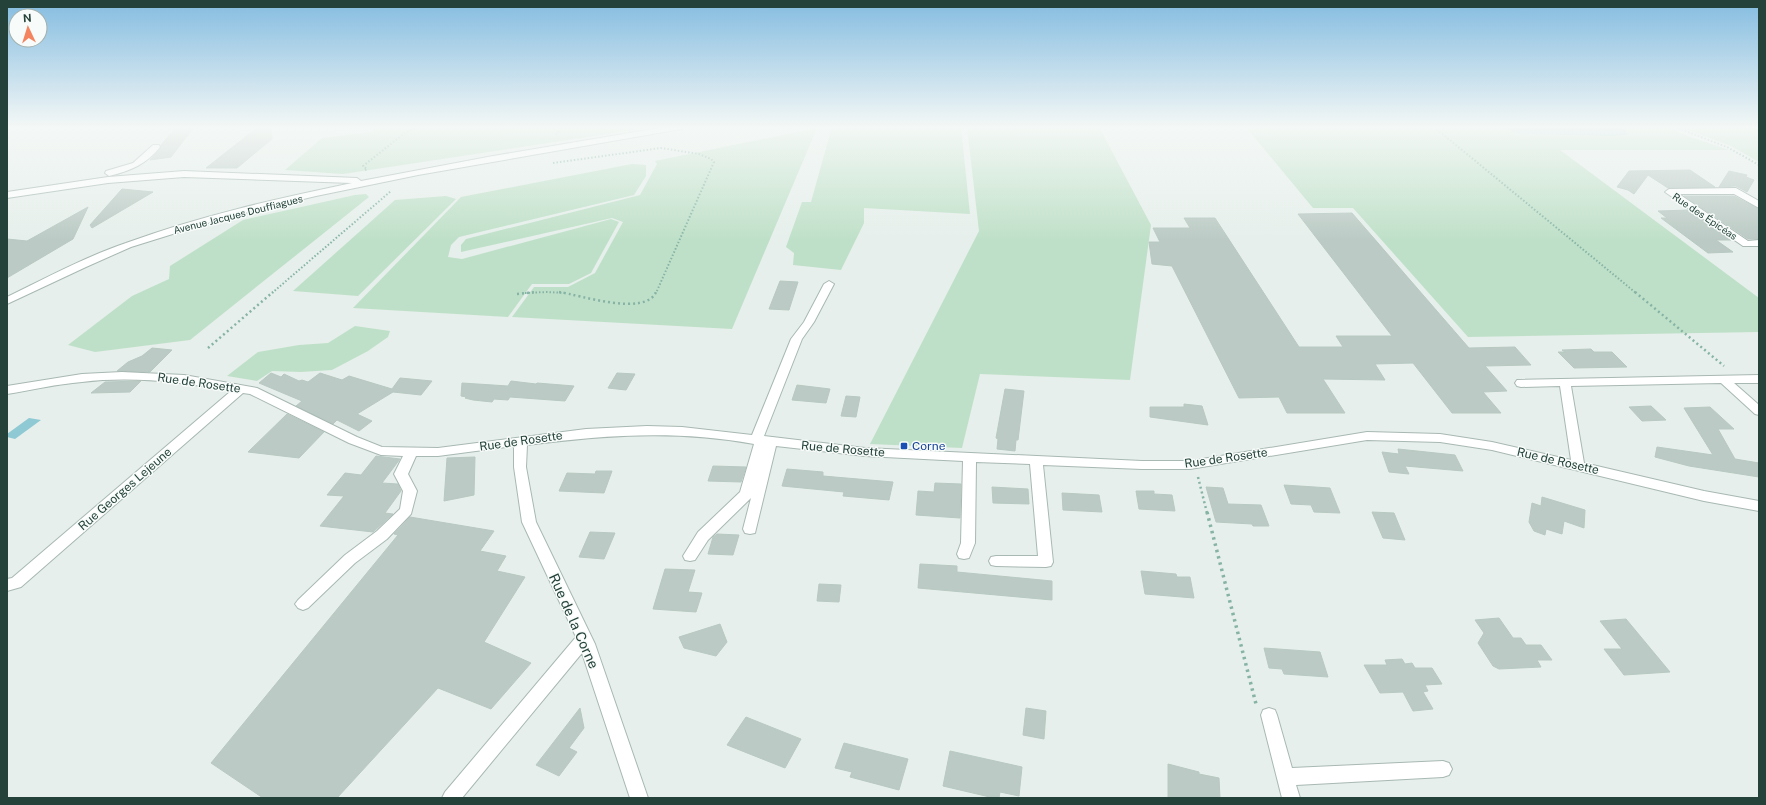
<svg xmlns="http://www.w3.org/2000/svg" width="1766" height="805" viewBox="0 0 1766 805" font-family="'Public Sans',sans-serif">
	<rect width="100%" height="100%" fill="#e6efeb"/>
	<!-- green -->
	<g fill="#bfe0c8">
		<path d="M377 127H653L343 174 285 170 322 138 372 132Z"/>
		<path d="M832 127H961L970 214 864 208V223L841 270 793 265 794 253 786 247 802 202H811Z"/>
		<path d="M967 127H1099L1151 225 1130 380 980 374 962 448 870 444 979 231Z"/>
		<path d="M1246 127H1668L1685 135 1729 150H1560L1759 298V332L1468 337 1353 208H1313Z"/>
		<path d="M1680 127H1759V162L1731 146Z"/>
		<path d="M817 128 732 329 512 317 534 287H568L595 273 623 222 612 218 461 252V245L466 239 640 195 657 164 655 161Z"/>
		<path d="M632 164 646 165V176L634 195 459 237 451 245 448 257 462 259 611 219 619 222 591 273 569 284H532L508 317 353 308 461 197Z"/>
		<path d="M366 194 369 197 190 340 95 352 68 345 132 296 169 279 170 266 243 220 355 195Z"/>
		<path d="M446 196 456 199 358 296 293 291 395 200Z"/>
		<path d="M355 326 390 331 388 337 368 351 332 370 301 372 272 371 257 381 227 376 258 352 299 345 328 343Z"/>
	</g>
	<!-- water -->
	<g fill="#8ec9d4">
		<path d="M1505 127H1621L1628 133 1627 135 1612 136 1526 134 1516 133Z"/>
		<path d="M29 418 41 420 15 439 7 437V434Z"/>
	</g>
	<!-- building -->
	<g fill="#bbcac4" stroke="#b8c9c2">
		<path d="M176 127H194L171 157 150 160 161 148V145Z"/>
		<path d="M258 127H271L272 139 237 168H206Z"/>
		<path d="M1690 170 1715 187 1668 188 1648 175 1634 194 1628 190 1617 187 1629 171Z"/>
		<path d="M1729 171 1747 175 1746 177 1754 180 1747 192 1736 186 1719 187Z"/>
		<path d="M122 189 153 192 92 228 90 225Z"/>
		<path d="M1684 196H1734L1759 209V239H1748Z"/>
		<path d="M88 207 73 239 7 278V239L27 241Z"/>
		<path d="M1689 210 1731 240H1716L1733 252 1708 253 1661 218H1667L1658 211Z"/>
		<path d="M1352 213 1469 348 1515 347 1531 365 1485 366 1507 391 1483 392 1501 413H1452L1413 363 1375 364 1385 380 1323 379 1345 413H1287L1279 397 1239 398 1172 266 1152 264 1149 242H1160L1153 228H1190L1184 218H1215L1299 347H1343L1336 336H1392L1298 214Z"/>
		<path d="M780 281 798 282 789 310 769 309Z"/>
		<path d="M152 348 172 350 150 372 117 371 128 362 142 356Z"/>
		<path d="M1591 349 1594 352H1612L1627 367 1574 368 1558 352H1565L1562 350Z"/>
		<path d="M271 373 281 377 284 374 299 381 302 380 308 382 320 373 342 380 349 376 392 389 400 378 432 381 421 395 393 392 357 414 372 421 359 431 337 420 333 424 296 406 302 401 259 383Z"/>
		<path d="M617 373 635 374 626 390 608 388Z"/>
		<path d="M141 381 130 392 91 393 105 382Z"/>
		<path d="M511 381 536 384 537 383 574 386 565 401 510 397 508 400 494 399 492 402 473 400 465 398 467 397 461 396 462 383 508 386Z"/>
		<path d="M797 385 830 389 826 403 792 400Z"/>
		<path d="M1005 389 1024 391 1018 440H1016L1015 451 997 449 998 439 996 438Z"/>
		<path d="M846 396 860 397 856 417 841 416Z"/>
		<path d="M1184 404 1202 406 1208 425 1150 417V407H1184Z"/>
		<path d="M1651 406 1666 420 1642 421 1629 407Z"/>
		<path d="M1710 407 1734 429H1718L1735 459 1759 463V477L1689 466 1655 457 1657 447 1713 455 1684 408Z"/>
		<path d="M287 414 324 432 299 458 248 452Z"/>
		<path d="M1398 449 1455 455 1463 471 1405 466 1409 474 1389 472 1382 452 1399 454Z"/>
		<path d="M376 456 400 459 382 483 398 484 401 491 385 513 393 514 373 532 320 526 344 496 327 495 345 473 361 475Z"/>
		<path d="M475 457 474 495 444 501 447 458Z"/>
		<path d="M713 466 746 467 741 482 708 481Z"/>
		<path d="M787 469 823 472V476L893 482 889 500 843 496 844 492 782 486Z"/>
		<path d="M596 471H612L604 493 559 491 567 473 595 474Z"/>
		<path d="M935 483 961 484 960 518 916 515 918 491 934 492Z"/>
		<path d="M1284 485 1330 488 1340 513 1314 512 1311 505 1291 504Z"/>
		<path d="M992 487 1028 489 1029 504 993 503Z"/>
		<path d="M1206 487 1223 488 1228 504 1261 505 1269 526H1253L1252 524 1216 522Z"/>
		<path d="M1136 491H1154V494L1172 495 1175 511 1139 509Z"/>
		<path d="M1062 493 1099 495 1102 512 1063 510Z"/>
		<path d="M1542 497 1585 510 1584 528 1564 521 1562 534 1546 529 1545 535 1534 531 1529 522 1532 503 1541 506Z"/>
		<path d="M1372 512 1394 513 1405 540 1383 538Z"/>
		<path d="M410 517 494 531 480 551 506 556 497 571 525 577 484 642 531 663 491 709 438 688 337 798H263L211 763 398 535 394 534Z"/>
		<path d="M590 532 615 533 604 559 579 557Z"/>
		<path d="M717 534 739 535 733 555 708 554 713 537Z"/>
		<path d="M920 564 957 566V572L1052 581V600L918 588Z"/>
		<path d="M665 569 695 570 688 592 702 593 696 612 653 609Z"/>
		<path d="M1141 571 1176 574 1177 577H1190L1194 598 1145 594Z"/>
		<path d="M819 584 841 585 839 602 817 601Z"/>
		<path d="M1499 618 1513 638H1521L1526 645H1541L1552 660H1537L1541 667 1499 669 1493 666 1478 643 1484 633 1475 620Z"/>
		<path d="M1626 619 1670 672 1624 675 1604 649H1622L1600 621Z"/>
		<path d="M720 624 727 642 716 656 684 648 679 637Z"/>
		<path d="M1264 648 1320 652 1328 677 1284 674 1282 669 1269 668Z"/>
		<path d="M1402 659 1405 664 1412 663 1415 668H1432L1442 684 1425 685 1428 691 1423 692 1433 709 1413 711 1403 692 1380 693 1364 665H1387L1385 660Z"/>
		<path d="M580 708 584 728 569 748 577 752 559 776 536 765Z"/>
		<path d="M1026 708 1046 711 1044 739 1023 735Z"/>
		<path d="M746 717 801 739 785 768 727 745Z"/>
		<path d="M844 743 908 759 899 790 850 777 852 772 835 768Z"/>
		<path d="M950 751 1022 767 1019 796 1000 792 999 798H994L943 786Z"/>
		<path d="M1168 764 1199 772V774L1219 778 1220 798H1168Z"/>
	</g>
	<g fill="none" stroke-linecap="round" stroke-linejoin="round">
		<!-- minor casing -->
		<g stroke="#a8b8b2" stroke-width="2">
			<g id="minor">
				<path d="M665 127H685L681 129 418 175 316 196 224 218 131 247 86 267 7 304V297C46 278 85 257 126 243 199 216 276 199 352 183L184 177 108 183 7 198V192L108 177 184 171 357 178 361 181 493 156Z"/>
				<path d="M153 145H159L160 147C147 164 130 171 109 176L105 173 106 171 133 163Z"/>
				<path d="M1736 188 1759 201V208L1734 194H1679L1748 241 1759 240V246H1743L1665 192 1669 189Z"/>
				<path d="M829 281 834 284 814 322 802 339 764 436 865 448 1142 461H1190L1367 432 1440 434 1492 442 1571 460 1560 386 1521 387 1517 386 1515 383 1517 380 1759 375V383H1734L1759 405V415L1755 414 1721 383 1571 386 1584 463 1704 491 1759 501V511L1704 501 1492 450 1440 442 1367 440 1190 469H1142L1043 465 1053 562 1051 566 1046 567 996 566 991 565 989 561 991 557 996 556H1038L1030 464 976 462 975 543 969 558 964 559 959 558 957 554 961 543 963 461 865 456 776 446 755 533 750 534 745 533 743 529 751 498 708 540 695 560 690 561 685 560 683 556 698 532 740 492 754 444C676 430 605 435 527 445L526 467 536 522 595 644 648 798H630L582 653 462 798H442L445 792 576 637 522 522 514 467V446L438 456H416L408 474 417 491 411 514 387 539 355 563 308 608 303 610 298 608 295 604 298 600 345 555 377 531 400 509 403 491 394 474 403 456 381 455 349 443 250 394 243 393 21 587 7 591V579L12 578 231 391C182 382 132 376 82 382 57 384 32 390 7 394V386L82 374 122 372 184 375 257 388 357 437 382 447 438 448 586 429 647 426 682 427 752 435 791 339 804 322 824 284Z"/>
				<path d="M1269 708 1275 710 1277 715 1292 768 1443 761 1449 763 1452 769 1449 775 1443 777 1296 785 1300 798H1282L1261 715 1263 710Z"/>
			</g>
		</g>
		<!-- path-far2 -->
		<g stroke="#86b3a5" stroke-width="2" stroke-dasharray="1.5 2" stroke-linecap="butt">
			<path d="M1434 127 1636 293"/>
			<path d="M1675 127 1727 147 1759 165"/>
			<path d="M556 135 561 127"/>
			<path d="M553 163 661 148 699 154 711 159 714 162 656 293"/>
			<path d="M365 170 367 169 363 166 406 132 418 127"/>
			<path d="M272 293 391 191"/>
			<path d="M525 293 547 292 566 293"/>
		</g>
		<!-- path-far1 -->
		<g stroke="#86b3a5" stroke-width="2.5" stroke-dasharray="2 3" stroke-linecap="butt">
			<path d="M559 292C580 295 645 317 656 292"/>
			<path d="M1635 292 1724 366"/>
			<path d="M517 294 537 292"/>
			<path d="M208 348 273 292"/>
			<path d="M1198 477 1207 513"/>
		</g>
		<!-- path -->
		<path stroke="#86b3a5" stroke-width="3.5" stroke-dasharray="2.5 4" stroke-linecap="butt" d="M1207 512 1256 704"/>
		<!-- minor -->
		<use href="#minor" fill="#fff" fill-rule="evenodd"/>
	</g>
	<!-- sky -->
	<linearGradient id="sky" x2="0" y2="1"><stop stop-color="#84bce0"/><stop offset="0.53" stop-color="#f4f8f6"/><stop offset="1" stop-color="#f4f8f6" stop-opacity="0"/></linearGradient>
	<rect width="1766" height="240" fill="url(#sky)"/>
	<!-- markers -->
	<rect fill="#1a4fb4" stroke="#f7fbf9" stroke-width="1.5" x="900" y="442" width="8" height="8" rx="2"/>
	<g text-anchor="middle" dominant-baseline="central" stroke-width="3" stroke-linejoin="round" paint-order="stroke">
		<!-- far-street labels -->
		<g font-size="10" fill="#24423a" stroke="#f7fbf9">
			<text transform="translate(238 214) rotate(-14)">Avenue Jacques Douffiagues</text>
			<text transform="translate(1705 216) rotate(34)">Rue des Épicéas</text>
		</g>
		<!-- street labels -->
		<g font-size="12" fill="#24423a" stroke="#f7fbf9">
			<text transform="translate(199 383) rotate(8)">Rue de Rosette</text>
			<text transform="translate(521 441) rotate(-8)">Rue de Rosette</text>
			<text transform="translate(843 449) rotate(5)">Rue de Rosette</text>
			<text transform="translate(1226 458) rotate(-8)">Rue de Rosette</text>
			<text transform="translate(1558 461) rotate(13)">Rue de Rosette</text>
			<text transform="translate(125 489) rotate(-41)">Rue Georges Lejeune</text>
		</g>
		<!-- transit labels -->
		<g font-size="12" fill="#164399" stroke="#f7fbf9" text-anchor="start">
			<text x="912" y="446">Corne</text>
		</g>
		<!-- near-street labels -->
		<g font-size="14" fill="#24423a" stroke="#f7fbf9">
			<text transform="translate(574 621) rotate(66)">Rue de la Corne</text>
		</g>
	</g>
	<!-- border -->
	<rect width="1766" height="805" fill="none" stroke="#24423a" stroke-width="16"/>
	<!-- north arrow -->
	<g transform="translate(28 28) rotate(356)"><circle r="19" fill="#f7fbf9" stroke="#a3b1ad"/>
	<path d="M0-3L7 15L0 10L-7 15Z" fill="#f4845f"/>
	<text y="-6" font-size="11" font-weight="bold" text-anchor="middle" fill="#24423a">N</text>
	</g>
</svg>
